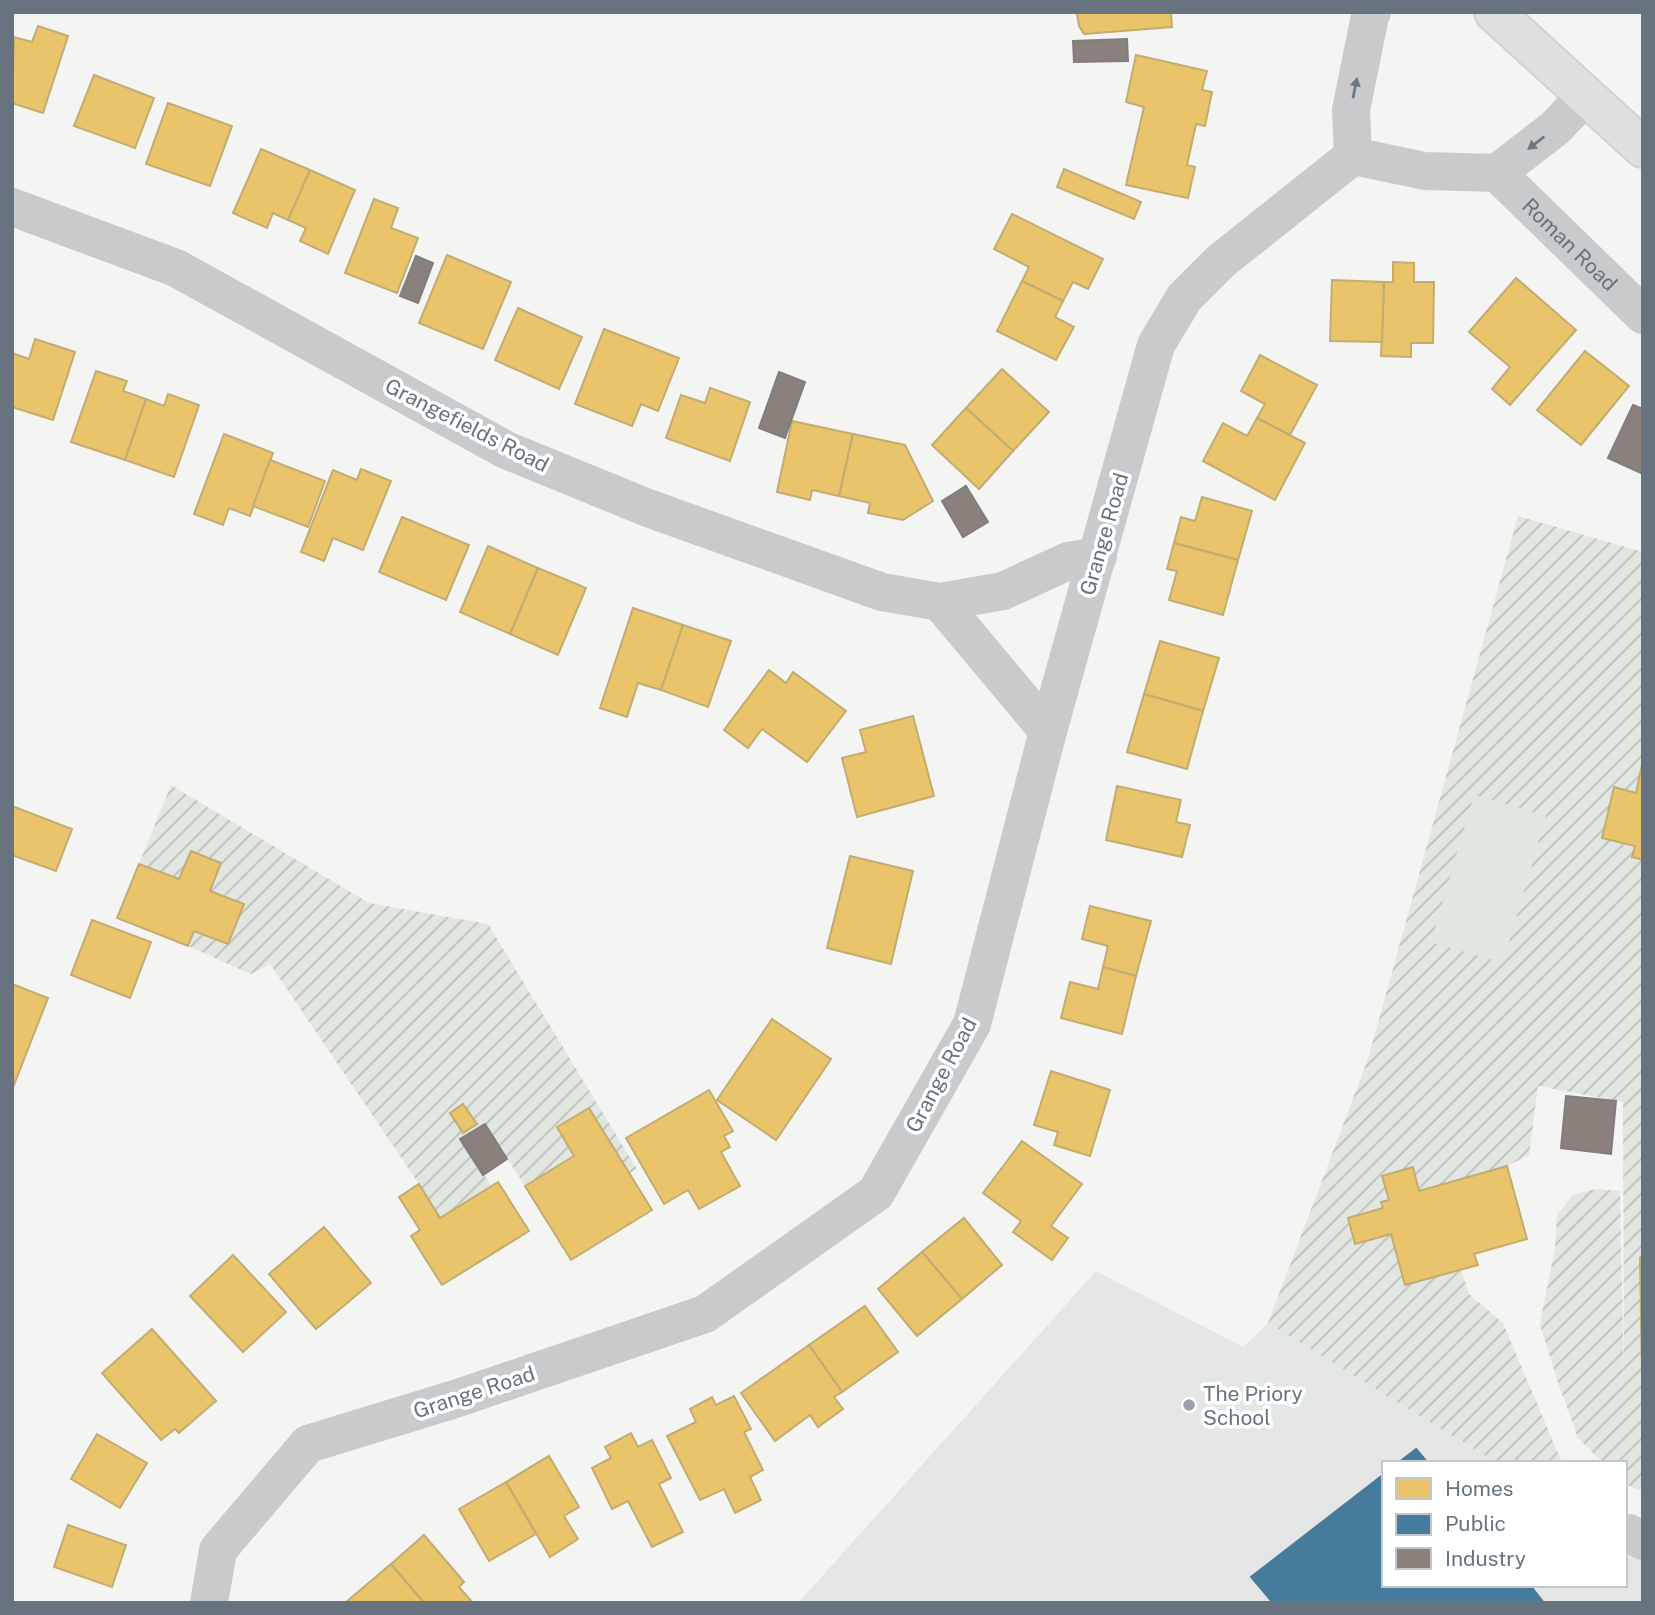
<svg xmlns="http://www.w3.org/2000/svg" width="1655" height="1615" viewBox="0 0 1655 1615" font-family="'Public Sans',sans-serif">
	<defs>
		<pattern id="garden-furrows" width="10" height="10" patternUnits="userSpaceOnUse" patternTransform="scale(1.75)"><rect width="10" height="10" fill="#e2e6e1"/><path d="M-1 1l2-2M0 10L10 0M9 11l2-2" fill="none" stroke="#bbbfbc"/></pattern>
	</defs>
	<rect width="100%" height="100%" fill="#f4f4f3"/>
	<!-- built -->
	<path fill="#e4e6e6" d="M1096 1271 1243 1347 1268 1323 1497 1463H1384V1585H1625V1544L1643 1556V1603H798Z"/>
	<!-- garden -->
	<g fill="url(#garden-furrows)">
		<path d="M1518 516 1643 552V763L1636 793 1614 788 1602 838 1635 846 1632 857 1643 860V1255L1640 1258 1643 1371V1490L1636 1489 1625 1484V1463H1603L1578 1438 1557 1380 1540 1324 1555 1248 1557 1215 1573 1195 1596 1189 1620 1191 1624 1384 1623 1102 1538 1086 1529 1155 1507 1166 1419 1191 1413 1167 1382 1176 1389 1200 1382 1202 1383 1208 1348 1218 1355 1244 1391 1234 1405 1285 1461 1269 1469 1294 1503 1323 1562 1463H1497L1268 1323 1368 1059Z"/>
		<path d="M171 785 369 903 488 924 637 1169 630 1173 589 1108 557 1127 574 1156 525 1186 485 1125 461 1139 492 1187 440 1218 419 1184 270 964 251 974 188 946 221 863 191 851 179 879 139 864Z"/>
	</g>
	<!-- pitch -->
	<path fill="#e2e6e1" d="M1474 795 1546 816 1503 963 1431 942Z"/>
	<!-- homes -->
	<g fill="#e9c46a" stroke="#c2ac71" stroke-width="2">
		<path d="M1078 12H1171L1172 27 1084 34 1079 26 1077 14Z"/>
		<path d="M38 26 68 36 43 113 12 103 14 37 32 42Z"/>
		<path d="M1136 55 1207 71 1202 90 1212 92 1205 126 1196 124 1187 165 1195 167 1188 198 1126 185 1144 107 1126 102Z"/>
		<path d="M94 75 154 98 135 148 74 126Z"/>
		<path d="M168 103 232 126 210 186 146 164Z"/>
		<path d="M261 149 310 170 288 220 273 213 267 228 233 213Z"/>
		<path d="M1064 169 1141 202 1134 219 1057 187Z"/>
		<path d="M310 170 355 190 328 254 300 241 306 228 288 220Z"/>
		<path d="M374 199 398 208 391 228 418 238 397 293 345 273Z"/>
		<path d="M1012 214 1103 259 1088 289 1073 282 1063 301 1022 281 1029 267 994 249Z"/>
		<path d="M447 255 511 282 483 349 419 323Z"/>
		<path d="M1393 262 1414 263V282H1434L1433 343H1411V357L1381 356 1384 282H1393Z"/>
		<path d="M1516 278 1576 330 1510 405 1492 389 1510 367 1469 332Z"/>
		<path d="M1332 280 1384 282 1382 342 1330 341Z"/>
		<path d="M1022 281 1063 301 1055 317 1074 327 1056 360 997 331Z"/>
		<path d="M518 308 582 337 559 389 495 360Z"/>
		<path d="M604 329 679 358 658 411 641 404 632 426 575 404Z"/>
		<path d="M35 339 75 352 53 420 12 407V353L29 359Z"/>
		<path d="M1585 351 1629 386 1581 445 1537 410Z"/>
		<path d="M1260 355 1317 385 1290 435 1257 418 1265 404 1241 391Z"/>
		<path d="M1002 369 1049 412 1013 451 966 408Z"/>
		<path d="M96 371 127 381 123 391 146 399 125 460 71 442Z"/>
		<path d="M710 388 750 402 730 461 666 438 681 395 705 403Z"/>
		<path d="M168 394 199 405 174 477 125 460 146 399 164 406Z"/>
		<path d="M966 408 1013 451 979 489 932 445Z"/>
		<path d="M1257 418 1305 443 1275 500 1203 461 1223 423 1247 436Z"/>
		<path d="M792 421 853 434 839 496 812 490 810 500 777 492Z"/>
		<path d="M224 434 273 453 250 516 229 508 223 525 194 514Z"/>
		<path d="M853 434 905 445 933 501 903 520 868 513 870 503 839 496Z"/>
		<path d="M270 460 325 481 308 527 253 506Z"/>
		<path d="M361 469 391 481 363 550 333 538 324 561 301 552 333 470 357 480Z"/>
		<path d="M1202 497 1252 511 1238 560 1174 543 1181 517 1195 521Z"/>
		<path d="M402 517 469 545 446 600 379 572Z"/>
		<path d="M1174 543 1238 560 1223 615 1169 600 1177 571 1167 569Z"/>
		<path d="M488 546 538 568 510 634 460 612Z"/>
		<path d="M538 568 586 588 558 655 510 634Z"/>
		<path d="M633 608 683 625 661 690 638 683 627 717 600 708Z"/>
		<path d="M683 625 731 641 708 707 661 690Z"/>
		<path d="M1160 641 1219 658 1203 711 1144 694Z"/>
		<path d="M769 670 786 683 793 672 846 711 807 762 762 729 748 748 724 730Z"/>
		<path d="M1144 694 1203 711 1187 769 1127 752Z"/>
		<path d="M913 716 934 796 857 817 842 758 866 752 860 730Z"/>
		<path d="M1642 765H1643V860L1632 857 1635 846 1602 838 1614 787 1636 793Z"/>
		<path d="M1117 786 1181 800 1176 822 1190 825 1182 857 1106 840Z"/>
		<path d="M12 806 72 829 56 871 12 855Z"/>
		<path d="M191 851 221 863 210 891 244 904 228 944 194 931 188 946 117 918 139 864 179 879Z"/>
		<path d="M850 856 913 871 891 964 827 948Z"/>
		<path d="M1090 906 1151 921 1136 976 1103 967 1108 946 1082 939Z"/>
		<path d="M92 920 151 942 130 998 71 975Z"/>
		<path d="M1103 967 1136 976 1122 1034 1061 1018 1070 982 1098 989Z"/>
		<path d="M12 984 48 998 12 1090Z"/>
		<path d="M772 1019 831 1059 776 1140 717 1100Z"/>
		<path d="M1051 1071 1110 1090 1090 1156 1054 1145 1058 1132 1034 1125Z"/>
		<path d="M709 1090 733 1131 724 1136 730 1147 721 1152 740 1186 699 1209 688 1190 664 1204 626 1138Z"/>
		<path d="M463 1104 477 1124 463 1133 450 1113Z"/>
		<path d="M589 1108 652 1210 571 1260 525 1186 574 1156 557 1127Z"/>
		<path d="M1022 1141 1082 1184 1051 1226 1068 1238 1052 1260 1013 1232 1021 1221 983 1193Z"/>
		<path d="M1507 1166 1527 1239 1474 1254 1478 1265 1405 1285 1391 1234 1355 1244 1348 1218 1383 1208 1381 1202 1389 1200 1382 1176 1413 1167 1419 1191Z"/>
		<path d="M498 1182 529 1231 442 1285 411 1236 420 1230 399 1197 419 1184 440 1218Z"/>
		<path d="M964 1218 1002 1265 962 1299 922 1252Z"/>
		<path d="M324 1227 371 1283 316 1329 269 1274Z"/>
		<path d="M922 1252 962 1299 917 1336 878 1289Z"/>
		<path d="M233 1255 286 1312 243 1352 190 1296Z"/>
		<path d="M1643 1255V1371H1642L1640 1258Z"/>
		<path d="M865 1306 898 1352 842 1392 809 1345Z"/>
		<path d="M152 1329 216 1401 179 1433 175 1429 161 1440 102 1373Z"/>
		<path d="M809 1345 842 1392 834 1397 843 1409 818 1427 810 1415 775 1441 741 1393Z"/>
		<path d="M734 1396 751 1429 744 1432 763 1470 750 1477 761 1500 735 1513 724 1489 700 1500 667 1436 696 1422 690 1409 712 1397 716 1405Z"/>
		<path d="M631 1433 638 1447 652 1440 671 1478 659 1484 683 1532 652 1547 628 1501 612 1509 592 1468 611 1458 605 1447Z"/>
		<path d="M97 1434 147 1463 120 1508 71 1479Z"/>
		<path d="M549 1456 579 1507 564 1516 578 1539 550 1557 506 1482Z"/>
		<path d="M506 1482 536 1534 489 1561 459 1509Z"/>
		<path d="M68 1525 126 1545 112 1587 54 1567Z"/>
		<path d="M424 1535 464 1582 459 1587 473 1603H424L391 1564Z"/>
		<path d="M391 1564 424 1603H345Z"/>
	</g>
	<!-- public -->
	<g fill="#457b9d" stroke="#4f7994" stroke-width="2">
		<path d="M1416 1449 1428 1463H1398Z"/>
		<path d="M1384 1474V1585H1530L1544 1603H1273L1251 1577Z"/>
	</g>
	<!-- industry -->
	<g fill="#8a817c" stroke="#807d7d" stroke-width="2">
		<path d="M1127 39 1128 61 1074 62 1073 41Z"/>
		<path d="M416 256 433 263 418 303 400 296Z"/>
		<path d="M779 372 805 382 785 438 759 428Z"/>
		<path d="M1633 405 1643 409V474L1608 458Z"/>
		<path d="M966 486 988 522 963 537 942 501Z"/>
		<path d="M1566 1096 1616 1101 1611 1154 1561 1148Z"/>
		<path d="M485 1124 507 1159 483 1175 460 1139Z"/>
	</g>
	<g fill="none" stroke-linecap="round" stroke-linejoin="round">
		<!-- major casing -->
		<g stroke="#d1d2d3" stroke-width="42">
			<path id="major" d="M1494 12 1643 148"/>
		</g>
		<!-- minor -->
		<g stroke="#c9cacb" stroke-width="38">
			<path d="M1353 156 1425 171 1497 173 1555 128 1585 97"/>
			<path d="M1353 156 1351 110 1370 16 1372 12"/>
			<path id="s1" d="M1497 173 1643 315"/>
			<path d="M12 207 176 268 506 450 648 508 882 592 940 602 1003 591 1068 561 1098 556"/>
			<path d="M940 602 1048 731"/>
			<path d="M1629 1533 1643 1541"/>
			<path d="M209 1603 218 1550 308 1444 455 1399 705 1314 876 1193 972 1024 1048 731 1156 345 1184 298 1221 261 1353 156"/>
		</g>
		<!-- major -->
		<use href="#major" stroke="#dedfdf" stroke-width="38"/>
	</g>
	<!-- one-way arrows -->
	<defs><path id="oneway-solid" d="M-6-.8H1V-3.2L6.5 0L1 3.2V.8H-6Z" transform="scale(1.75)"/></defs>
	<g fill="#6c7884">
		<use href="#oneway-solid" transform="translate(1355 88) rotate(-79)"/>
		<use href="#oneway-solid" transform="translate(1536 143) rotate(142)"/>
	</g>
	<!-- markers -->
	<circle fill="#98a1a8" stroke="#fff" stroke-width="2.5" cx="1189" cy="1405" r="7"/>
	<g text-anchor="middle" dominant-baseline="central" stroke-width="7" stroke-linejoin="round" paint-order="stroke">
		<!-- street labels -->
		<g font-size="21" fill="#677480" stroke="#fff">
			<text stroke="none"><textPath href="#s1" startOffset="102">Roman Road</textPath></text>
			<text transform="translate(467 425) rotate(27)">Grangefields Road</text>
			<text transform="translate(1104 534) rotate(-74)">Grange Road</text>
			<text transform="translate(941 1075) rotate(-62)">Grange Road</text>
			<text transform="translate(474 1392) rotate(-18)">Grange Road</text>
		</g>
		<!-- poi labels -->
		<g font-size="21" fill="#677480" stroke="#fff" text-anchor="start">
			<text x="1203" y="1393">The Priory<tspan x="1203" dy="24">School</tspan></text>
		</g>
	</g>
	<!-- border -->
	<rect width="1655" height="1615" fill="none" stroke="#677480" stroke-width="28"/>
	<!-- legend -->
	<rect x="1382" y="1461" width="245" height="126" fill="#ffffff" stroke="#c2c7cc" stroke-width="2"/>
	<rect x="1396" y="1478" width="35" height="21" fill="#e9c46a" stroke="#c2c7cc" stroke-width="2"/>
	<text x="1445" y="1496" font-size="21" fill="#677480">Homes</text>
	<rect x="1396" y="1514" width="35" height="21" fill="#457b9d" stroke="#c2c7cc" stroke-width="2"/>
	<text x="1445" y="1531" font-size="21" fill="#677480">Public</text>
	<rect x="1396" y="1548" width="35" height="21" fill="#8a817c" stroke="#c2c7cc" stroke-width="2"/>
	<text x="1445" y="1566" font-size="21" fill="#677480">Industry</text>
</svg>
